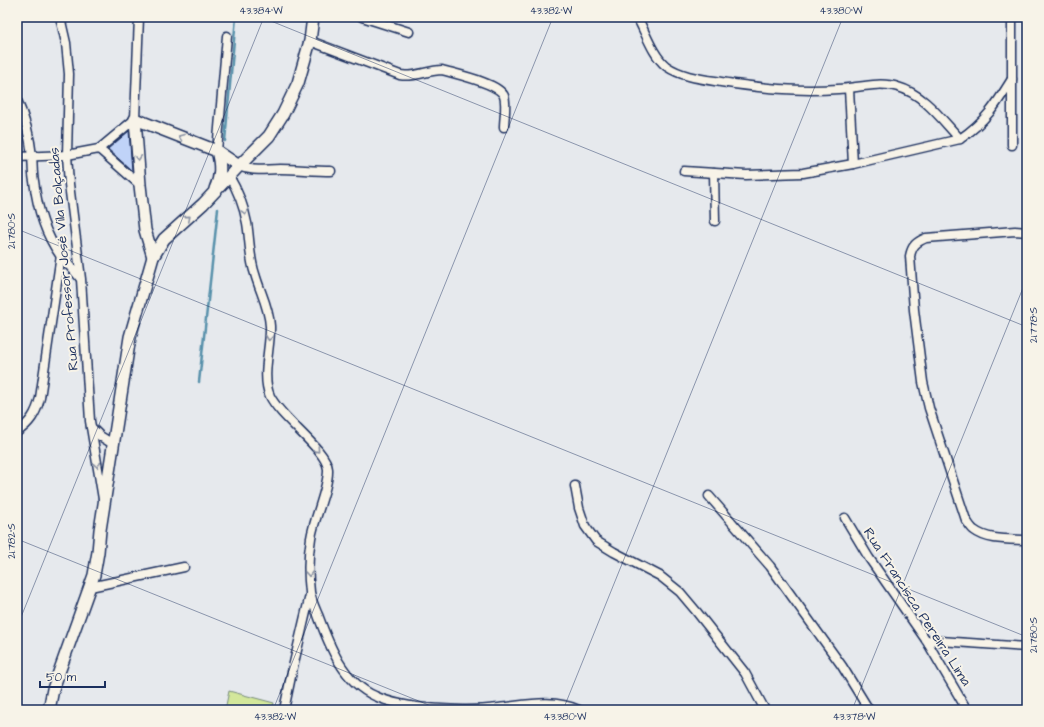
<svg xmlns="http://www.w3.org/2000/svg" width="1044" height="727" viewBox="0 0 1044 727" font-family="'Architects Daughter',sans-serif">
	<rect width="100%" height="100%" fill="#e6e9ed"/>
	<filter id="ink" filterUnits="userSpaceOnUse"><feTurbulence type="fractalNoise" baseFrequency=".025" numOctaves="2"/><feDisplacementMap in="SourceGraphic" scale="8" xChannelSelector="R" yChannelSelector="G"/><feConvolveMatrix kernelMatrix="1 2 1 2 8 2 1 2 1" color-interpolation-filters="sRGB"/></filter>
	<g filter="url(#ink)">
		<!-- pitch -->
		<path fill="#d3e79b" stroke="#778b7c" d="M229 691 274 703 272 710H225Z"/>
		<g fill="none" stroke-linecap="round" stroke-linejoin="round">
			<!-- stream -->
			<g stroke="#5991ab" stroke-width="2.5">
				<path d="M225 141 236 17"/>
				<path d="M199 382 218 209"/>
			</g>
		</g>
		<!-- building -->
		<path fill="#c0d3f8" stroke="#1b2f5e" d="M129 131 132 171 108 149Z"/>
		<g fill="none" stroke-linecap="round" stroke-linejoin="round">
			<!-- minor casing -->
			<g stroke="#1b2f5e" stroke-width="11">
				<g id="minor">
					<path d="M60 17 66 43 69 74 67 155 69 184 81 279 90 421 103 499"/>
					<path d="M139 17 135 119 99 149 140 185"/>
					<path d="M362 17 409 32"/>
					<path d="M637 17C645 31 653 56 666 66 682 77 702 79 721 82 761 88 797 92 838 89 857 88 879 81 898 87 924 94 942 120 960 139"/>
					<path d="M1012 17V145"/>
					<path d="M310 41 400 75C414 78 428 70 442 70 455 74 499 83 504 96 507 105 504 118 504 127"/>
					<path d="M849 89 853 164"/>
					<path d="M17 100C25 118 30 137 32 156 33 164 32 172 34 181 37 206 45 234 60 255 66 263 74 270 80 278"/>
					<path d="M217 151 227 36"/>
					<path d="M17 157 67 155 99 149"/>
					<path d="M239 166C252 172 265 169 280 169 296 169 314 171 331 171"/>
					<path d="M684 171 746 175 803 173 853 164 960 139C986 121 996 105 1012 79"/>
					<path d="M714 173 715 221"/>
					<path d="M229 176C238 191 244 207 247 223 250 240 249 257 255 274 260 292 269 307 270 326 271 347 261 376 270 396 281 419 326 449 328 469 329 487 314 518 311 538 308 555 308 575 310 592 311 600 315 608 318 615 329 645 343 682 375 696 405 710 466 712 499 708 527 705 552 698 579 710"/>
					<path d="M1027 232 1015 231 926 238C916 242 912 246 910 256L914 310 923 382 929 408 966 520C969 524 971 528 974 530 988 541 1011 539 1027 540"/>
					<path d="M91 427 100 436 113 444"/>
					<path d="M17 432C30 423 36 414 40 398L61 255"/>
					<path d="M575 486 579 508 585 526 596 541 614 552 660 576 680 592 696 611 745 673 765 710"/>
					<path d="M709 496 770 566 842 666 869 710"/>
					<path d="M845 518 869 558 926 640 967 710"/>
					<path d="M90 587 184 567"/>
					<path d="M926 640 1027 647"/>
					<path d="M284 710 293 667 310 595"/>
				</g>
			</g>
			<!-- major casing -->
			<g stroke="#1b2f5e" stroke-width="14">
				<g id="major">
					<path d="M215 189C221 176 221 165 217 151"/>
					<path d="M153 257 145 230 140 185 135 119 217 151 239 166"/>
					<path d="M49 710 53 689 94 575 98 552 100 530 130 337 153 257 164 239 203 204 239 166 269 136 283 114 298 83 310 41 313 17"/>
				</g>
			</g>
			<!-- minor -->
			<use href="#minor" stroke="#f7f3e8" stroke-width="8"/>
			<!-- major -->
			<use href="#major" stroke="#f7f3e8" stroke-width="11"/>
		</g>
		<!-- one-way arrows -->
		<defs><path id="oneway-chevron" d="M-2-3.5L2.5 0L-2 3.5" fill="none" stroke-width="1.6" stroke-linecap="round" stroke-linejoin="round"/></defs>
		<g stroke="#8991a3">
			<use href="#oneway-chevron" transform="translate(181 137) rotate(-158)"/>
			<use href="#oneway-chevron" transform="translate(138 158) rotate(86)"/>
			<use href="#oneway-chevron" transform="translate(245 212) rotate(75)"/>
			<use href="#oneway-chevron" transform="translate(188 218) rotate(-41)"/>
			<use href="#oneway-chevron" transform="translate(269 338) rotate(97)"/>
			<use href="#oneway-chevron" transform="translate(317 450) rotate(48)"/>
			<use href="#oneway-chevron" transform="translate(97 465) rotate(82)"/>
			<use href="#oneway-chevron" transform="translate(309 574) rotate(87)"/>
		</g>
	</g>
	<!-- ticks -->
	<path fill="none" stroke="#1b2f5e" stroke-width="1" stroke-opacity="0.45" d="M261 17 1027 327M17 229 1027 637M17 539 441 710M17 627 264 17M273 710 553 17M563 710 843 17M852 710 1027 278"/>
	<g text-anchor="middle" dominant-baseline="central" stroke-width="4" stroke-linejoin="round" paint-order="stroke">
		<!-- street labels -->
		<g font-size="14" fill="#1b2f5e" stroke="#f7f3e8">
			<text transform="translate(64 259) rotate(-95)">Rua Professor José Vila Bolçadas</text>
			<text transform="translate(917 607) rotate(57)">Rua Francisca Pereira Lima</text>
		</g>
	</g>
	<!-- margin -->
	<rect width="1044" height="727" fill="none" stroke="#f7f3e8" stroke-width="44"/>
	<!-- scale -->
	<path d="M40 681v6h65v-6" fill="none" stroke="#1b2f5e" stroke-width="2"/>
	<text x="46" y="681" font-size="12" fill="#1b2f5e" stroke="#f7f3e8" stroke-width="3" paint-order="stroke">50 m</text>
	<rect x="22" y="22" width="1000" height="683" fill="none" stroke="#1b2f5e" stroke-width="1.5"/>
	<g font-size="10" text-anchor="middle" fill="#1b2f5e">
		<text x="261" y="14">43.384°W</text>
		<text x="551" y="14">43.382°W</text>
		<text x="841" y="14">43.380°W</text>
		<text transform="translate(11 231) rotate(-90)" y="4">21.780°S</text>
		<text transform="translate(1033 325) rotate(-90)" y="4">21.778°S</text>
		<text transform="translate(11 541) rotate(-90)" y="4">21.782°S</text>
		<text transform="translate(1033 635) rotate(-90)" y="4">21.780°S</text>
		<text x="275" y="720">43.382°W</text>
		<text x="565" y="720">43.380°W</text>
		<text x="854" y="720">43.378°W</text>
	</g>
</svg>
